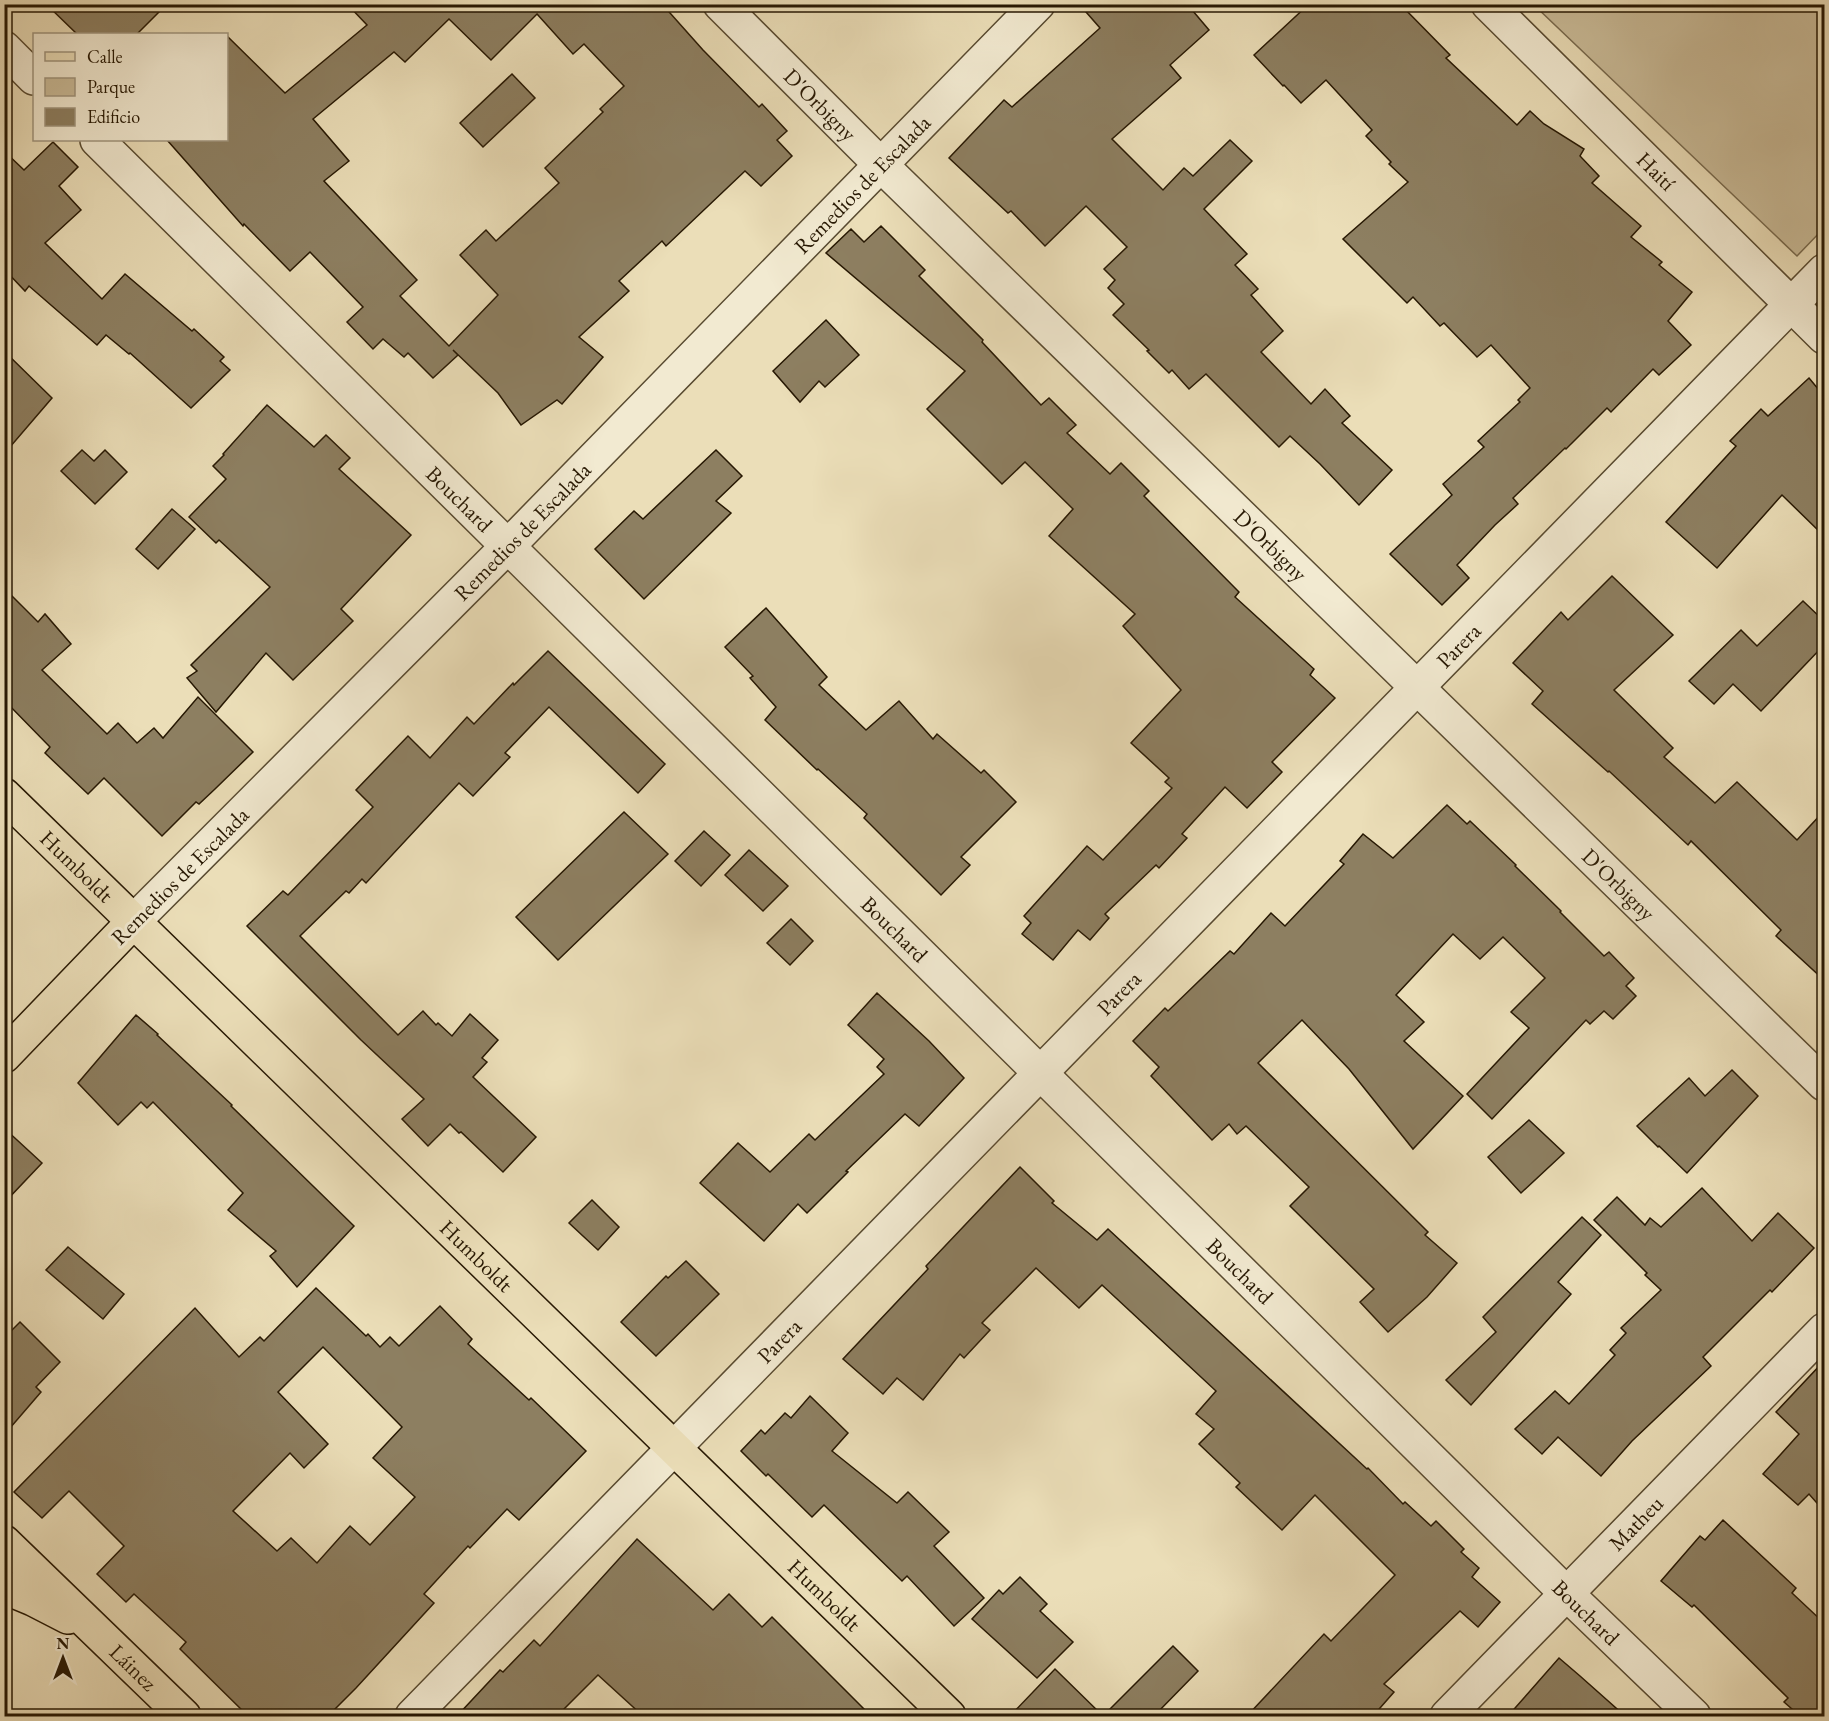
<svg xmlns="http://www.w3.org/2000/svg" width="1829" height="1721" viewBox="0 0 1829 1721" font-family="'EB Garamond',serif">
	<rect width="100%" height="100%" fill="#ebdeb8"/>
	<filter id="stains"><feTurbulence type="fractalNoise" baseFrequency=".00333" numOctaves="4"/><feColorMatrix values="0 0 0 0 .2 0 0 0 0 .09 0 0 0 0 .02 0 0 0 .5 -.17"/></filter>
	<radialGradient id="worn" r=".72"><stop offset=".6" stop-color="#630" stop-opacity="0"/><stop offset="1" stop-color="#630" stop-opacity=".3"/></radialGradient>
	<!-- green -->
	<path fill="#cabc99" stroke="#786a4e" stroke-width="1.5" d="M1534 5H1824V228L1797 256Z"/>
	<!-- building -->
	<g fill="#8d7f61" stroke="#271803" stroke-width="1.5" fill-rule="evenodd">
		<path d="M46 4H167L137 34H77Z"/>
		<path d="M347 4H662L703 50 759 107 762 104 787 131 777 140 792 156 761 186 745 171 666 246 662 241 619 281 629 291 579 337 603 357 562 404 557 400 521 425 498 393 453 350 458 355 433 378 408 353 404 357 383 339 373 349 347 322 363 307 310 252 290 271 244 224 243 226 167 140H226V35L285 93 367 25ZM537 14 573 54 584 44 624 86 600 109 603 112 545 168 559 183 496 241 486 230 460 255 498 295 449 346 400 296 417 280 324 181 349 161 313 119 394 52 405 62 449 19 491 60Z"/>
		<path d="M1079 4H1187L1209 30 1170 65 1181 78 1112 139 1163 190 1184 168 1193 176 1230 140 1252 161 1204 209 1247 254 1235 265 1258 289 1251 295 1283 331 1261 352 1311 404 1325 389 1350 416 1342 423 1392 470 1359 505 1320 464 1290 436 1279 447 1206 374 1189 389 1172 370 1169 373 1147 351 1149 350 1113 315 1124 304 1108 288 1115 280 1104 269 1127 247 1086 206 1045 246 1011 211 1008 213 949 158 1004 100 1012 107 1100 28Z"/>
		<path d="M1309 4H1400L1450 55 1446 58 1517 125 1530 111 1544 124 1584 149 1580 156 1599 176 1592 183 1641 226 1631 237 1662 262 1659 265 1692 292 1668 321 1691 345 1659 375 1653 369 1611 412 1607 408 1566 449 1565 448 1513 498 1518 504 1495 525 1457 565 1469 578 1442 605 1390 554 1452 495 1443 484 1484 447 1478 441 1520 402 1518 400 1530 388 1491 345 1477 357 1444 323 1440 326 1413 297 1407 303 1343 239 1408 182 1389 164 1391 162 1366 136 1372 130 1326 80 1301 103 1284 85 1283 86 1254 55Z"/>
		<path d="M512 74 535 98 483 147 460 123Z"/>
		<path d="M53 142 78 167 59 186 81 210 45 243 102 299 125 274 192 331 194 329 224 357 220 361 230 370 191 408 130 353 129 354 106 335 97 345 29 286 25 291 4 269V151L24 170Z"/>
		<path d="M881 226 925 270 919 276 983 340 982 342 1041 405 1049 398 1076 425 1067 433 1110 474 1121 463 1149 491 1144 496 1239 592 1235 597 1314 669 1310 675 1335 698 1272 762 1282 772 1247 808 1225 787 1182 834 1187 838 1159 868 1156 865 1105 914 1109 918 1090 940 1078 930 1053 960 1022 934 1031 923 1024 916 1087 846 1103 860 1172 788 1165 782 1169 778 1131 743 1181 690 1123 626 1135 614 1049 536 1073 509 1025 462 1002 484 927 409 965 371 826 253 851 229 864 242Z"/>
		<path d="M826 320 859 355 825 387 819 381 800 402 773 371Z"/>
		<path d="M4 351 52 398 4 454Z"/>
		<path d="M1809 378 1824 396V536L1782 495 1717 568 1666 522 1736 446 1730 441 1761 409 1768 416Z"/>
		<path d="M267 405 314 447 326 435 350 458 339 469 411 535 341 609 353 621 293 680 266 653 216 712 187 678 197 671 191 665 270 587 219 540 216 543 189 517 226 479 213 466 224 455 223 454Z"/>
		<path d="M82 450 94 461 105 450 127 472 95 504 61 471Z"/>
		<path d="M716 450 742 476 716 501 731 513 644 599 595 549 634 511 643 519Z"/>
		<path d="M172 509 195 529 158 569 136 549Z"/>
		<path d="M1612 576 1673 635 1614 690 1673 748 1664 757 1715 803 1737 782 1797 840 1824 811V980L1776 936 1781 930 1691 841 1688 845 1609 771 1608 772 1532 704 1543 691 1513 663 1561 612 1568 620Z"/>
		<path d="M4 588 38 622 45 614 71 644 42 670 107 734 118 723 137 743 154 728 163 738 198 697 253 752 215 789 199 804 196 802 162 836 104 778 88 794 45 753 50 747 4 700Z"/>
		<path d="M1803 601 1824 621V645L1761 711 1733 684 1714 704 1689 681 1741 630 1757 646Z"/>
		<path d="M766 608 827 677 819 685 866 730 899 701 933 739 937 734 981 773 984 770 1016 802 961 857 970 865 941 895 864 818 867 814 818 769 817 770 765 720 776 707 750 678 753 676 725 647Z"/>
		<path d="M548 651 665 764 638 793 549 707 505 753 510 757 473 796 459 783 366 883 362 879 349 893 346 891 300 936 398 1035 423 1011 436 1025 438 1023 452 1036 470 1014 498 1040 482 1058 487 1062 473 1077 536 1137 503 1172 461 1132 459 1133 450 1124 428 1146 402 1119 424 1099 361 1040 247 926 283 891 288 895 373 807 356 790 408 736 430 758 467 717 474 724 513 683 514 685Z"/>
		<path d="M1447 805 1467 824 1470 821 1516 865 1515 866 1561 911 1560 912 1604 956 1609 952 1634 978 1626 986 1636 996 1613 1019 1604 1011 1590 1024 1586 1020 1492 1119 1467 1094 1529 1028 1511 1012 1545 978 1503 937 1480 959 1453 934 1396 995 1424 1022 1404 1041 1463 1096 1413 1149 1349 1069 1302 1020 1258 1063 1428 1232 1425 1235 1457 1263 1427 1297 1388 1332 1360 1302 1374 1289 1290 1206 1309 1187 1246 1126 1237 1134 1229 1124 1212 1140 1151 1076 1159 1067 1133 1041 1165 1008 1168 1011 1230 951 1234 954 1271 913 1285 926 1344 864 1340 861 1363 834 1393 858Z"/>
		<path d="M624 812 668 854 558 960 516 917Z"/>
		<path d="M704 831 730 855 701 886 675 861Z"/>
		<path d="M749 850 788 886 763 911 725 875Z"/>
		<path d="M791 919 813 941 790 965 767 943Z"/>
		<path d="M877 993 929 1041 964 1078 919 1126 905 1114 846 1171 848 1172 807 1213 798 1204 764 1241 700 1183 738 1143 770 1172 809 1134 815 1140 884 1074 877 1067 884 1059 848 1025Z"/>
		<path d="M136 1015 158 1034 157 1035 232 1105 231 1106 354 1226 297 1287 270 1256 276 1251 228 1210 243 1193 153 1102 147 1108 141 1102 118 1125 78 1083Z"/>
		<path d="M1732 1070 1758 1096 1687 1173 1659 1146 1658 1147 1637 1126 1689 1078 1705 1096Z"/>
		<path d="M1529 1120 1564 1153 1521 1193 1488 1157Z"/>
		<path d="M4 1128 42 1163 4 1203Z"/>
		<path d="M1020 1167 1054 1201 1052 1203 1097 1240 1108 1229 1367 1469 1368 1468 1403 1504 1405 1502 1431 1526 1436 1521 1464 1549 1461 1552 1479 1568 1472 1577 1500 1602 1478 1627 1460 1611 1384 1684 1394 1692 1373 1716H1247L1324 1634 1331 1641 1395 1575 1315 1495 1282 1530 1236 1487 1240 1483 1199 1444 1214 1429 1196 1414 1216 1391 1102 1285 1079 1308 1036 1268 982 1323 990 1330 964 1358 960 1354 923 1400 897 1378 883 1394 843 1359 928 1269 926 1266Z"/>
		<path d="M1702 1188 1752 1241 1778 1213 1814 1248 1772 1292 1770 1290 1703 1357 1711 1366 1632 1441 1601 1476 1558 1437 1542 1454 1515 1429 1555 1391 1569 1404 1615 1355 1610 1350 1626 1333 1621 1328 1661 1290 1645 1275 1647 1273 1594 1220 1617 1197 1645 1225 1650 1218 1661 1227Z"/>
		<path d="M592 1200 619 1227 598 1250 569 1223Z"/>
		<path d="M1582 1217 1601 1235 1558 1282 1571 1294 1471 1405 1446 1380 1496 1332 1483 1317Z"/>
		<path d="M68 1247 124 1294 103 1319 46 1270Z"/>
		<path d="M686 1261 719 1294 656 1356 621 1322 666 1276 668 1278Z"/>
		<path d="M316 1288 366 1336 368 1334 380 1347 390 1337 399 1346 440 1306 472 1339 468 1344 529 1400 531 1398 586 1451 519 1520 507 1509 470 1548 468 1546 424 1594 434 1603 356 1688 328 1716H248L180 1649 186 1642 134 1594 126 1602 97 1574 124 1546 69 1491 42 1518 14 1492 195 1308 239 1357 260 1337 264 1341ZM323 1347 402 1427 373 1458 415 1497 370 1545 350 1526 317 1563 291 1538 277 1551 233 1511 290 1453 304 1468 328 1444 278 1392Z"/>
		<path d="M20 1322 60 1362 36 1387 41 1392 4 1435V1338Z"/>
		<path d="M1824 1361V1511L1809 1494 1798 1505 1763 1474 1799 1434 1776 1412Z"/>
		<path d="M810 1396 848 1433 832 1451 897 1503 908 1492 949 1532 934 1546 984 1598 954 1626 907 1576 902 1581 824 1505 812 1517 768 1474 766 1476 741 1451 761 1430 765 1434 785 1413 791 1418Z"/>
		<path d="M1723 1520 1796 1588 1792 1593 1824 1623V1716H1800L1784 1702 1788 1698 1694 1605 1692 1607 1661 1581 1700 1536 1705 1540Z"/>
		<path d="M637 1539 713 1610 729 1594 762 1627 772 1617 871 1716H643L598 1675 557 1716H457L500 1670 503 1672 534 1640 540 1646Z"/>
		<path d="M1020 1577 1047 1604 1040 1611 1073 1642 1037 1678 972 1619 999 1590 1003 1594Z"/>
		<path d="M1173 1646 1198 1671 1154 1716H1010L1055 1669 1103 1716Z"/>
		<path d="M1559 1658 1580 1676 1625 1716H1508Z"/>
	</g>
	<g fill="none" stroke-linecap="round" stroke-linejoin="round">
		<!-- minor casing -->
		<g stroke="#584a30" stroke-width="36">
			<g id="minor">
				<path id="s1" d="M720 4 881 165 1824 1084"/>
				<path id="s2" d="M1488 4 1824 337"/>
				<path d="M4 48 34 78"/>
				<path id="s3" d="M97 140 1567 1594 1694 1716"/>
				<path id="s4" d="M134 921 508 546 1038 4"/>
				<path id="s5" d="M412 1716 1824 271"/>
				<path id="s6" d="M1447 1716 1824 1330"/>
			</g>
		</g>
		<!-- major casing -->
		<g stroke="#271803" stroke-width="36">
			<g id="major">
				<path id="s7" d="M4 795 949 1716"/>
				<path d="M4 1056 134 921"/>
				<path id="s8" d="M4 1542 184 1716"/>
				<path d="M4 1587 33 1599 68 1617"/>
			</g>
		</g>
		<!-- minor -->
		<use href="#minor" stroke="#f2ead1" stroke-width="33"/>
		<!-- major -->
		<use href="#major" stroke="#ebdeb8" stroke-width="33"/>
	</g>
	<g text-anchor="middle" dominant-baseline="central" stroke-width="6" stroke-linejoin="round" paint-order="stroke">
		<!-- street labels -->
		<g font-size="22" fill="#271803" stroke="#f2ead1">
			<text stroke="none"><textPath href="#s1" startOffset="142">D'Orbigny</textPath></text>
			<text stroke="none"><textPath href="#s2" startOffset="237">Haití</textPath></text>
			<text stroke="none"><textPath href="#s4" startOffset="1036">Remedios de Escalada</textPath></text>
			<text stroke="none"><textPath href="#s3" startOffset="510">Bouchard</textPath></text>
			<text stroke="none"><textPath href="#s4" startOffset="550">Remedios de Escalada</textPath></text>
			<text stroke="none"><textPath href="#s1" startOffset="772">D'Orbigny</textPath></text>
			<text stroke="none"><textPath href="#s5" startOffset="1497">Parera</textPath></text>
			<text stroke="none"><textPath href="#s7" startOffset="102">Humboldt</textPath></text>
			<text transform="translate(180 876) rotate(-45)">Remedios de Escalada</text>
			<text stroke="none"><textPath href="#s1" startOffset="1258">D'Orbigny</textPath></text>
			<text stroke="none"><textPath href="#s3" startOffset="1122">Bouchard</textPath></text>
			<text stroke="none"><textPath href="#s5" startOffset="1011">Parera</textPath></text>
			<text stroke="none"><textPath href="#s7" startOffset="660">Humboldt</textPath></text>
			<text stroke="none"><textPath href="#s3" startOffset="1608">Bouchard</textPath></text>
			<text stroke="none"><textPath href="#s5" startOffset="525">Parera</textPath></text>
			<text stroke="none"><textPath href="#s6" startOffset="270">Matheu</textPath></text>
			<text stroke="none"><textPath href="#s7" startOffset="1146">Humboldt</textPath></text>
			<text stroke="none"><textPath href="#s3" startOffset="2094">Bouchard</textPath></text>
			<text stroke="none"><textPath href="#s8" startOffset="180">Láinez</textPath></text>
		</g>
	</g>
	<!-- margin -->
	<rect width="1829" height="1721" fill="none" stroke="#ebdeb8" stroke-width="24"/>
	<rect x="6" y="6" width="1817" height="1709" fill="none" stroke="#271803" stroke-width="3"/>
	<rect x="12" y="12" width="1805" height="1697" fill="none" stroke="#271803" stroke-width="1.5"/>
	<!-- legend -->
	<rect x="33" y="33" width="195" height="108" fill="#f2ead1" stroke="#a1967f" stroke-width="1.5"/>
	<rect x="45" y="52" width="30" height="9" fill="#ebdeb8" stroke="#a1967f" stroke-width="1.5"/>
	<text x="87" y="63" font-size="18" fill="#271803">Calle</text>
	<rect x="45" y="78" width="30" height="18" fill="#cabc99" stroke="#a1967f" stroke-width="1.5"/>
	<text x="87" y="93" font-size="18" fill="#271803">Parque</text>
	<rect x="45" y="108" width="30" height="18" fill="#8d7f61" stroke="#a1967f" stroke-width="1.5"/>
	<text x="87" y="123" font-size="18" fill="#271803">Edificio</text>
	<!-- north arrow -->
	<g transform="translate(63 1658)" stroke="#f2ead1" stroke-width="4.5" paint-order="stroke">
	<path d="M0-4.5L10 22L0 15L-10 22Z" fill="#271803"/>
	<text y="-9" font-size="16" font-weight="bold" text-anchor="middle" fill="#271803">N</text>
	</g>
	<rect width="100%" height="100%" filter="url(#stains)"/>
	<rect width="100%" height="100%" fill="url(#worn)"/>
</svg>
